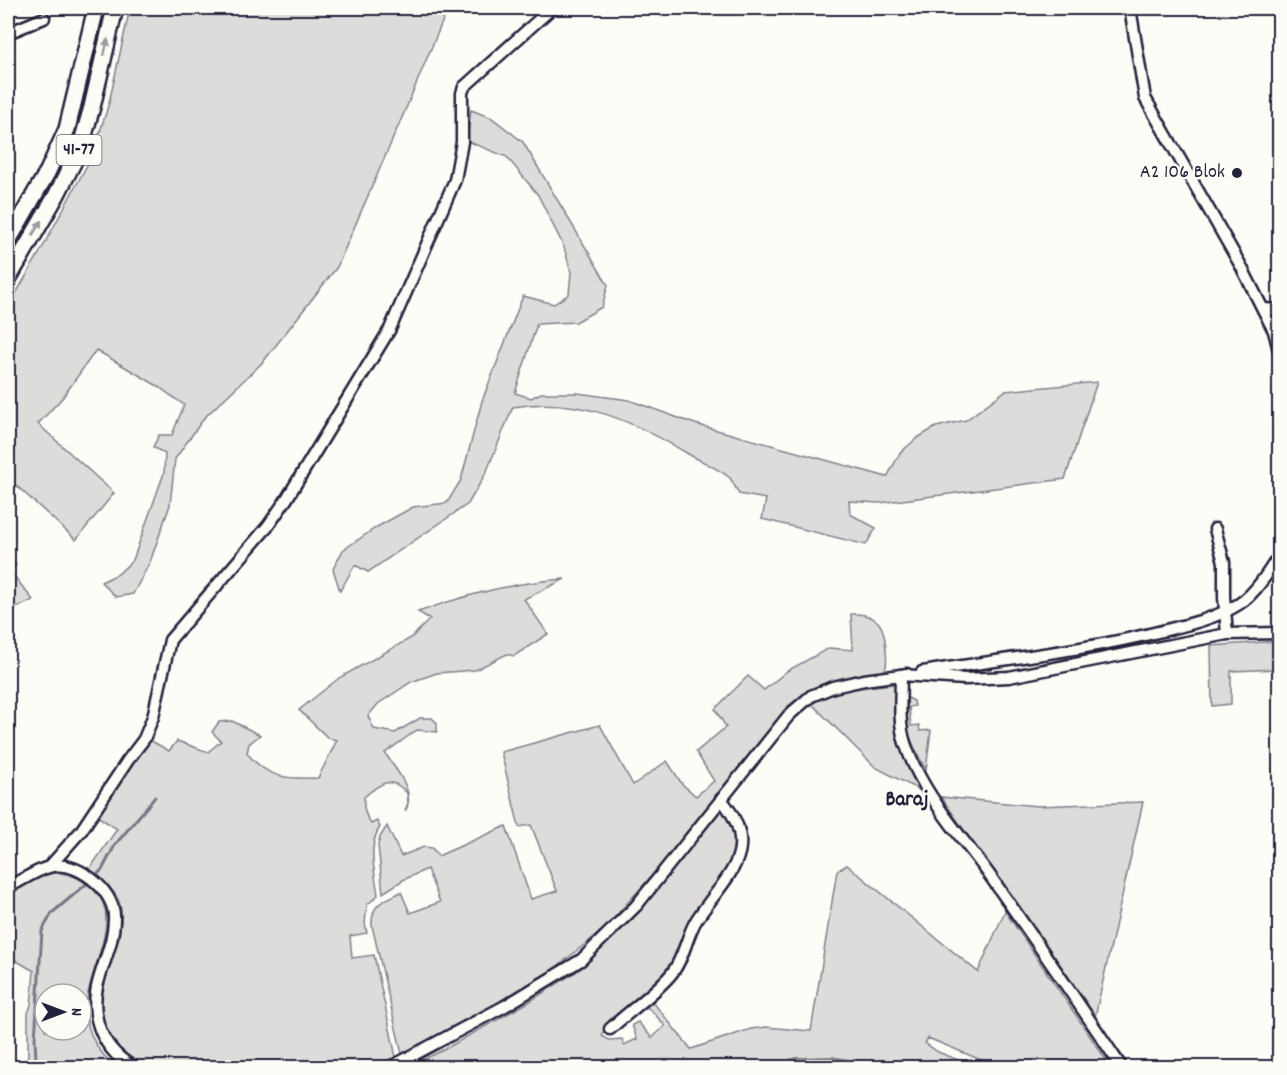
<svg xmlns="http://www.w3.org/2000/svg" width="1287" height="1075" viewBox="0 0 1287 1075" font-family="Dekko,sans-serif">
	<rect width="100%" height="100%" fill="#fdfcf7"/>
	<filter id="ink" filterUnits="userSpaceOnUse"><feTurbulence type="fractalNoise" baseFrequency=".0167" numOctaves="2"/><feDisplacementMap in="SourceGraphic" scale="12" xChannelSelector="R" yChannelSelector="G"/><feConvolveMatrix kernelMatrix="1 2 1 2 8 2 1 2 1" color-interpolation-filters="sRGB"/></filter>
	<g filter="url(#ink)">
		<!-- green -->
		<g fill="#dddcdb" stroke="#807f8b" stroke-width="1.5" fill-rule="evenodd">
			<path d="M130 8H448L404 113 337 267 263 362 204 418 175 459 170 505 150 562 133 594 116 597 101 582 118 574 133 560 164 473 165 454 153 447 159 435H172L184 405 156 385 96 350 63 397 38 424 114 493 76 540 8 478V307L39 254 93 154 109 103Z"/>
			<path d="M471 110 492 118 523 142 608 285 602 307 576 322 537 324 515 393 531 398 541 393H577L629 400 695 424 887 477 900 453 917 438 936 427 966 420 1005 391 1097 382 1065 479 879 503 849 501 850 514 876 528 866 545 762 519 766 499 739 494C736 489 733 482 730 478 721 470 701 461 690 455 635 422 578 395 513 407L486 473 468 504 368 572 355 565 340 591 333 569 343 550 377 527 413 507 447 503 461 480 482 401 523 296 554 304 569 294 571 272 564 247 538 195 507 157 467 141Z"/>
			<path d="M8 556 16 565 10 571 33 600 8 612Z"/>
			<path d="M565 579 524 599 548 634 514 656 507 654 475 670 437 673 411 682 378 704 368 716 374 729 395 733 420 718H432L437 723V732L417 730 385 753C395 769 417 792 405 811L408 803 407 793C390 774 379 784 364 797 363 808 365 815 371 824L377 821 380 827C367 846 375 873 378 895L367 905 365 923 367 933 350 936 352 958 374 955 396 1057 364 1068H151C119 1055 95 1031 101 994 103 981 109 967 113 954 117 940 123 923 121 909 118 891 102 880 89 870L117 829 97 816 135 758 150 740 169 751 177 741 208 752 221 741 212 732 219 722 232 721 260 735 249 744 247 753C268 779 286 779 318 778L337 740 328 738 299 710 339 678 411 638 430 619 418 612C465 595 515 582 565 579Z"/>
			<path d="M851 614C879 613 885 626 886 651 887 658 887 664 885 671 847 678 820 682 788 706L655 872 604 929 550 972 495 1004 402 1054 372 926C371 903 383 901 401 892L410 913 440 902 427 869 403 880 383 893 378 845 380 837 387 826 401 856 424 847 432 848 438 856 506 826 531 899 557 891 531 825 519 827 501 752 600 725 633 785 667 761 682 784 696 796 714 781 696 752 726 727 715 709 748 676 764 690 787 671 829 648 853 650Z"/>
			<path d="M1279 641V669L1231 671V704L1212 706 1211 646Z"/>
			<path d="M895 684 896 722 901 750 921 791 875 767 812 704C831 690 872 686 895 684Z"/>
			<path d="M908 698 914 701 915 706 909 707 911 726 919 725 920 731 931 730 926 770C916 751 897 719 908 698Z"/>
			<path d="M941 797 1038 806 1143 802 1095 1017Z"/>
			<path d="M722 809C759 850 710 893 687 928 676 945 673 966 659 980 645 997 624 1011 607 1026L602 1036 609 1040 622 1039 624 1045 637 1039 632 1025 638 1022 652 1038 665 1026 652 1011 645 1006 652 1001 691 1049 751 1029 766 1027 811 1031 837 871 847 865 978 972 1005 911 1111 1067H998L928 1038 925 1043 938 1052 976 1067H886L832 1057 796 1058 766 1068H406L445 1049 527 1003 576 972 632 920Z"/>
			<path d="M57 873C73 874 82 879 94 890 125 918 86 973 86 1008 86 1032 98 1054 117 1067H26L28 1054V1013L31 1005 34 971 8 956V893L46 874ZM45 994H81V1030H45Z"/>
		</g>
		<!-- water -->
		<path fill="#b2b2b7" stroke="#787885" stroke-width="1.5" d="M832 1057 886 1067H766L796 1058Z"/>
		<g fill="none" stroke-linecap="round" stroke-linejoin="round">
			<!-- stream -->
			<g stroke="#787885" stroke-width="3">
				<path d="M95 876 102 870 115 845 155 797"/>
				<path d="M38 1068 36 1060 35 1039 42 931 52 913 90 881"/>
			</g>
			<!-- minor casing -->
			<g stroke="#22223b" stroke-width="15">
				<g id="minor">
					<path d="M1130 8 1145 98 1241 266 1274 331 1280 354"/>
					<path d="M8 33 44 18"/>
					<path d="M1263 309 1280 310"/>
					<path d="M1215 529 1224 562V597L1227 634"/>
					<path d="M922 672C1002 659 1083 651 1162 631 1187 625 1217 618 1239 604 1255 594 1270 570 1280 554"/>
					<path d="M907 674 901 675C901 697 898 722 905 743 921 792 958 832 988 873 1033 937 1078 1002 1122 1068"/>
					<path d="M50 866 81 831 128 760 144 739 153 717 170 640 268 526 286 500 390 329 455 180 462 142V93L464 87 552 8"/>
					<path d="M8 887C21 881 35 871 49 867 75 858 114 890 114 916 115 941 102 964 97 987 90 1021 105 1052 135 1068"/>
					<path d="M610 1029C628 1012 657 992 672 973 685 957 686 936 697 919 726 876 764 850 721 799"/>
					<path d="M389 1068 505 1006 581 960 636 906 789 715 811 696 833 687 864 680 901 675 965 679 1009 677 1227 634 1280 633"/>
				</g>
			</g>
			<!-- highway casing -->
			<g stroke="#22223b" stroke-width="20">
				<g id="highway">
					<path d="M8 241 48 171 67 129 96 8"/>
					<path d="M8 279 56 196 80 149 92 107 115 8"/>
				</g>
			</g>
			<!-- minor -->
			<use href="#minor" stroke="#fdfcf7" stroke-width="10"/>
			<!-- highway -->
			<use href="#highway" stroke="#fdfcf7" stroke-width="15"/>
		</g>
		<!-- one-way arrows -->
		<defs><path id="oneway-solid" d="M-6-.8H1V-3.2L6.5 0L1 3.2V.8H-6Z" transform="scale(1.5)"/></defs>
		<g fill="#9a9aa2">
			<use href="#oneway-solid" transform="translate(106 47) rotate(-77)"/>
			<use href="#oneway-solid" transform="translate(37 228) rotate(-59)"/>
		</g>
	</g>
	<!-- markers -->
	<circle fill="#22223b" stroke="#fdfcf7" stroke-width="2" cx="1237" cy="173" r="6"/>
	<g text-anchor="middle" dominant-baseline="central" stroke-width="5" stroke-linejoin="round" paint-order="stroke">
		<!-- shield labels -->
		<rect fill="#fdfcf7" stroke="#646373" stroke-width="1.5" x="56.5" y="135" width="45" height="30" rx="4.5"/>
		<g font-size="18" font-weight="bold" fill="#22223b">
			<text x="79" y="150">41-77</text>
		</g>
		<!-- poi labels -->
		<g font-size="20" fill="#22223b" stroke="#fdfcf7" text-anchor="end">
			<text x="1225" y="173">A2 106 Blok</text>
		</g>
		<!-- neighbourhood labels -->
		<g font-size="21" font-weight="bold" fill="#22223b" stroke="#fdfcf7">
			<text x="907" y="801">Baraj</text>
		</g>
	</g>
	<!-- margin -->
	<rect width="1287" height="1075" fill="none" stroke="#fdfcf7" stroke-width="30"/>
	<rect x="15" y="15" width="1257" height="1045" fill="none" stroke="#22223b" stroke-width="2" filter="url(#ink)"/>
	<!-- north arrow -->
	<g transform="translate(63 1012) rotate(90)"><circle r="28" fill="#fdfcf7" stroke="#a5a5ac" stroke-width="1.5"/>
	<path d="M0-4.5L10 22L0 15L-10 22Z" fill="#22223b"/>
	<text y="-9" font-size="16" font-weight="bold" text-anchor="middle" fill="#22223b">N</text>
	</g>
</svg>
